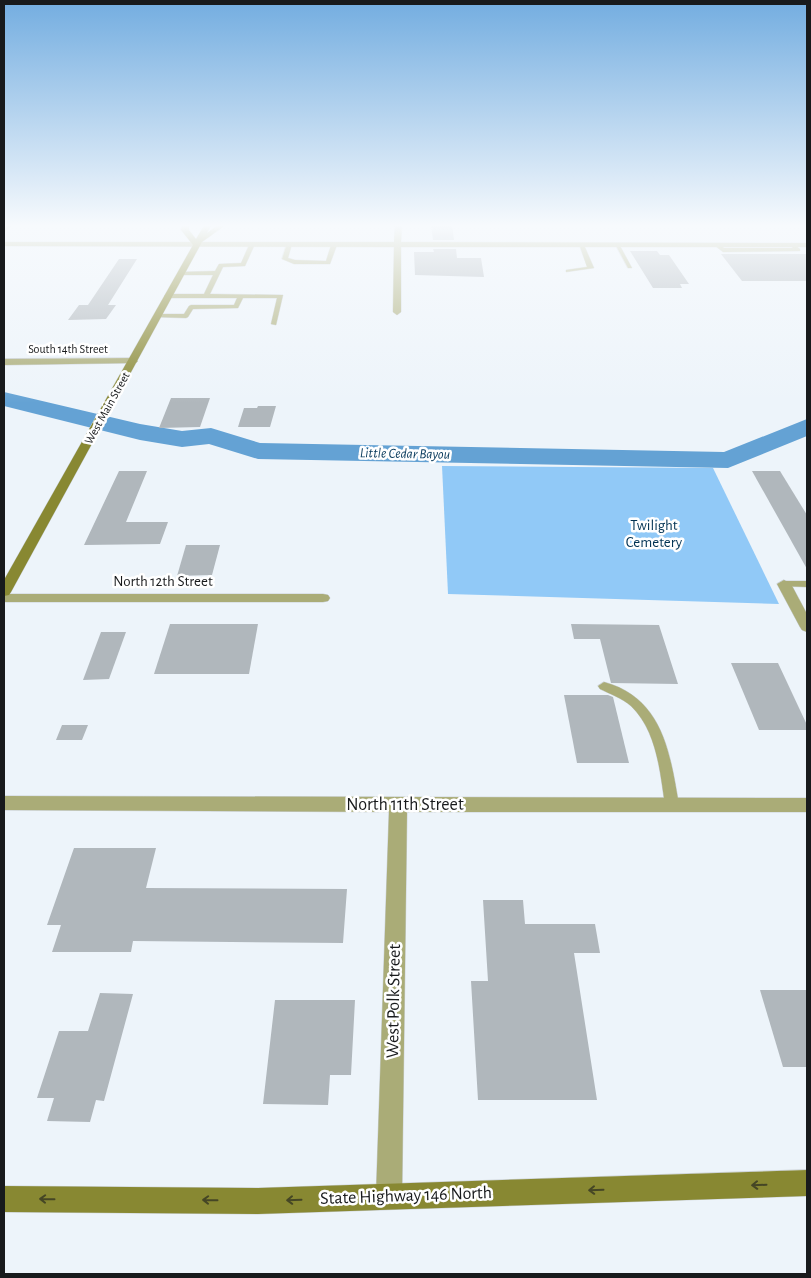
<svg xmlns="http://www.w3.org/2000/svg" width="811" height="1278" viewBox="0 0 811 1278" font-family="'Alegreya Sans',sans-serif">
	<rect width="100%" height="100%" fill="#edf4fa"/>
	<!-- green -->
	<path fill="#91c9f7" d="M442 466 713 468 779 604 448 594Z"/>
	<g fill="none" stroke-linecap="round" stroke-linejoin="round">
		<!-- river -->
		<path fill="#64a2d4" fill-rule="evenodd" d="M4 392 140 424 182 431 211 428 260 443 724 452 807 419V436L728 468 258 459 209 444 182 447 140 440 4 406Z"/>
	</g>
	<!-- building -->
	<g fill="#b0b7bc">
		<path d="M431 225H452L454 240H433Z"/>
		<path d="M433 249H456L457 258H481L484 277 415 275 414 252H434Z"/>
		<path d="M630 251H657L660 255H669L689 284H680L682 288H653Z"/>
		<path d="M721 254H807V281H742Z"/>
		<path d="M119 259H137L108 305H116L106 319 68 320 79 305H88Z"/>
		<path d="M171 398H210L200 427 159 428Z"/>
		<path d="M258 406H276L270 427H238L244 408H257Z"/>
		<path d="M119 471H147L126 522H168L160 544 84 545Z"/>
		<path d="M752 471H780L807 515V569Z"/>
		<path d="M186 545H220L212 575 177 576Z"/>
		<path d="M170 624H258L249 674H154Z"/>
		<path d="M571 624 659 625 678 684 611 683 600 639H574Z"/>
		<path d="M101 632H126L109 679 83 680Z"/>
		<path d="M731 663H778L807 725V730H759Z"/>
		<path d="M564 695H608L613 697 629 763H577Z"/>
		<path d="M62 725H88L82 740H56Z"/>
		<path d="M74 848H156L146 888 347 889 343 943 133 941 131 952H52L61 925H47Z"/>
		<path d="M483 900H523L525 924H595L600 953H574L597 1100H478L471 981H488Z"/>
		<path d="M760 990H807V1067H783Z"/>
		<path d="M100 993 133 994 104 1101 96 1100 90 1122 47 1121 54 1098H37L59 1031H88Z"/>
		<path d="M275 1000H355L351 1075H330L328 1105 263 1104Z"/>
	</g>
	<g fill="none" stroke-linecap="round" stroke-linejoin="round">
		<!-- lane casing -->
		<g stroke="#cbd1d6" stroke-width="1">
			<g id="lane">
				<path d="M250 243 255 244 245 266 223 267 210 294 283 295 276 325 271 324 277 298H243L238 308 193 309 188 317 186 318 155 317 154 316 157 314H184L189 306 191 305H234L237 298H167L164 296 167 294H204L213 275H181L178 273 179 272 215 271 219 264 241 263Z"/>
				<path d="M287 243 292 244 288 258 295 260 326 261 331 245 334 243 337 245 330 264H294L282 259Z"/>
				<path d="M792 243 800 249V251L723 252 714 245 719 244 724 248H793L789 245Z"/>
				<path d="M579 244 584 245 594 268 566 272V270L587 267Z"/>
				<path d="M615 244H619L632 268H628Z"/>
				<path d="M784 581H807V587L780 586 779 584Z"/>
				<path d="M604 682C663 698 670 753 679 805L677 809 672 810 667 809 665 805C660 772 657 731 631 706 622 698 610 694 600 689L598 686Z"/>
			</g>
		</g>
		<!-- street casing -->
		<g stroke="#cbd1d6" stroke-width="1">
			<g id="street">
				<path d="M6 224H14L4 232V226Z"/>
				<path d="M395 224H402L401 242 807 243V247H401V312L397 315 393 312 394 247 4 246V242H394Z"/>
				<path d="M133 358 138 361 136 363 4 365V359Z"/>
				<path d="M784 580 791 584 807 614V632L802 630 800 627 777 584Z"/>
				<path d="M4 594H323L328 595 330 598 328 601 323 602H4Z"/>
				<path d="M4 796 807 798V812H407L402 1196 398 1205 389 1209 380 1205 376 1196 389 812 4 810Z"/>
			</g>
		</g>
		<!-- secondary casing -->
		<g stroke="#cbd1d6" stroke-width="1">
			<g id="secondary">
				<path d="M182 224H189V230L196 239 205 224H212L207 233 219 224H227L202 242 11 592 9 595 4 596V580L193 245 181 230Z"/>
				<path d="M807 1170V1196L258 1214 4 1212V1186L258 1188Z"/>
			</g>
		</g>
		<!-- lane -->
		<use href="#lane" fill="#aaac77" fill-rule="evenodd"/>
		<!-- street -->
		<use href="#street" fill="#aaac77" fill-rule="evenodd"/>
		<!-- secondary -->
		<use href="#secondary" fill="#888832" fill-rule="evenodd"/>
	</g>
	<!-- one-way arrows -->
	<defs><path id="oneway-shaft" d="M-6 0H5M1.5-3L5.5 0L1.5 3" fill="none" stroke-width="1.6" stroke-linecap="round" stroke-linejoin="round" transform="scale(1.25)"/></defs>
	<g stroke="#454625">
		<use href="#oneway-shaft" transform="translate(759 1185) rotate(178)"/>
		<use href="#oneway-shaft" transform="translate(596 1190) rotate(178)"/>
		<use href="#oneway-shaft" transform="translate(47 1199) rotate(-179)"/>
		<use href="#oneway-shaft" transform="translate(210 1200) rotate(-179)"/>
		<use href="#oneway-shaft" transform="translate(294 1200) rotate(178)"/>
	</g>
	<!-- sky -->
	<linearGradient id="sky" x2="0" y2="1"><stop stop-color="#73ade0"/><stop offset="0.56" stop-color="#f7fafd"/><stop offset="1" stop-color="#f7fafd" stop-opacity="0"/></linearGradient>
	<rect width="811" height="403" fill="url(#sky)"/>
	<g text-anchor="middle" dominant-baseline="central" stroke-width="5" stroke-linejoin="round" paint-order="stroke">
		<!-- far-street labels -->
		<g font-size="12" fill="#181a1c" stroke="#fff">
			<text x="68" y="349">South 14th Street</text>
			<text transform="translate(107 408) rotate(-61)">West Main Street</text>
		</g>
		<!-- far-water labels -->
		<g font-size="14" font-style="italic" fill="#083a5c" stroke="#fff">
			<text transform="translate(405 454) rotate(1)">Little Cedar Bayou</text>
		</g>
		<!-- park labels -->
		<g font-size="15" fill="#003253" stroke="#fff">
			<text x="654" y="525">Twilight<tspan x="654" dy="17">Cemetery</tspan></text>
		</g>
		<!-- street labels -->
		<g font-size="15" fill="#181a1c" stroke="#fff">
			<text x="163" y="581">North 12th Street</text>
		</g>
		<!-- near-street labels -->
		<g font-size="18" fill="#181a1c" stroke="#fff">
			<text x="405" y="805">North 11th Street</text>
			<text transform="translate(394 1001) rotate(-89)">West Polk Street</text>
			<text transform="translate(406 1196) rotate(-2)">State Highway 146 North</text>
		</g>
	</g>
	<!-- border -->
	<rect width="811" height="1278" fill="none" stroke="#181a1c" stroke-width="10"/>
</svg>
